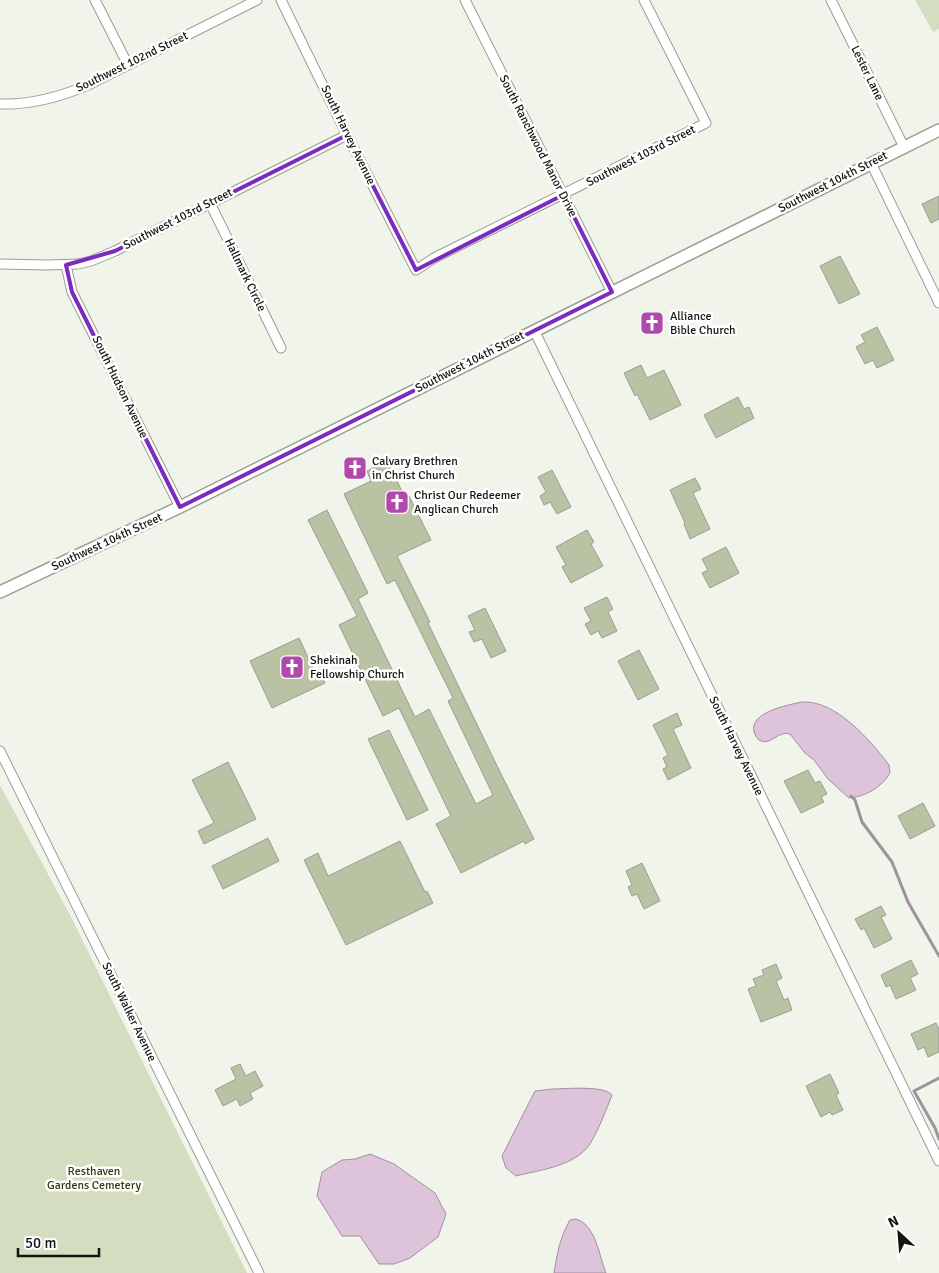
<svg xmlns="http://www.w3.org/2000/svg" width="939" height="1273" viewBox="0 0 939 1273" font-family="Signika,sans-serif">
	<rect width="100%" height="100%" fill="#f1f4ea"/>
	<!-- green -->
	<g fill="#d5ddc1">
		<path d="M915 0H939V29L933 32Z"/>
		<path d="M0 785 70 915 247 1273H0Z"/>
	</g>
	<!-- water -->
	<g fill="#dec4db" stroke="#a1909e">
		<path d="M802 702C836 700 870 740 889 765L890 773C882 787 865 797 849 798L828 779 814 760 805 753 790 734C779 730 771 745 761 741 757 740 755 735 754 732 749 712 788 705 802 702Z"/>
		<path d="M552 1089C565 1089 604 1085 612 1095 607 1108 595 1139 587 1148 570 1167 539 1170 516 1176L506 1168 502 1156 535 1091Z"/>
		<path d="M370 1154 394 1164 435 1193 446 1214 438 1237 410 1258 394 1264H379L360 1236H342L317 1196 322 1172 342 1160 355 1159Z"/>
		<path d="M576 1219C596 1225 599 1256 606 1273H554C557 1254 560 1237 570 1220Z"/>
	</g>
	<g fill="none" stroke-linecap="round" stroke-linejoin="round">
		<!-- stream -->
		<g stroke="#a1909e" stroke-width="3">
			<path d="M851 796 855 800 862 822 892 862 908 902 939 956"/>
			<path d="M939 1078 914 1091 935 1128 939 1139"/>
		</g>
	</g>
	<!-- building -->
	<g fill="#bac2a4" stroke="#9b9d94">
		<path d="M939 196V219L931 223 922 204Z"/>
		<path d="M840 256 860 294 839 304 820 266Z"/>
		<path d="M877 327 894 360 877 368 873 360 865 364 856 347 865 342 861 335Z"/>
		<path d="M641 365 647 378 664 370 681 405 650 420 637 394 635 396 624 373Z"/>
		<path d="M738 397 744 409 749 407 754 418 716 438 704 415Z"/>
		<path d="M388 461 405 498 409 496 431 540 397 556 430 622 428 623 501 774 534 839 525 844 524 841 461 873 436 824 451 816 399 708 383 716 339 625 357 616 308 520 327 510 368 593 358 599 415 717 429 709 476 804 493 795 448 701 453 698 395 580 387 584 344 494 371 481 367 471Z"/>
		<path d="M552 470 571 507 557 514 550 502 544 505 540 496 546 492 538 477Z"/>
		<path d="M695 478 701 489 693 493 710 529 690 539 684 524 685 523 670 490Z"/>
		<path d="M587 530 594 542 591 544 603 566 571 583 562 567 566 565 556 547Z"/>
		<path d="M726 547 739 573 710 588 702 573 708 570 702 559Z"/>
		<path d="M607 597 613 609 608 612 617 631 602 638 598 631 591 635 585 624 591 621 584 608Z"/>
		<path d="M485 608 506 651 491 658 482 639 474 642 469 632 475 630 468 616Z"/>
		<path d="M299 638 317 677 322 675 325 683 272 708 250 661Z"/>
		<path d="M639 650 659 689 638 700 618 661Z"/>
		<path d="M677 713 682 725 673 729 691 768 668 780 663 769 667 767 663 758 668 755 653 725Z"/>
		<path d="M389 730 428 810 407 820 368 739Z"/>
		<path d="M228 762 256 819 204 844 198 831 214 823 192 780Z"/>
		<path d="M808 770 815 783 820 781 827 794 821 797 824 802 801 813 784 781Z"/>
		<path d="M923 803 935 826 910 839 898 816Z"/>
		<path d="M268 838 279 861 223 889 212 866Z"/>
		<path d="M400 841 425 892 427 891 433 903 346 945 304 860 318 853 328 876Z"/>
		<path d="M642 863 660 901 644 909 637 894 632 896 628 887 632 885 626 871Z"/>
		<path d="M881 906 886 915 881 917 892 939 874 948 864 928 861 930 855 919Z"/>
		<path d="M911 960 918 974 910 978 916 990 896 999 890 985 886 987 881 975Z"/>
		<path d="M776 964 782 978 776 981 784 1000 788 998 792 1010 761 1022 748 989 756 986 753 979 764 975 762 970Z"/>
		<path d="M936 1023 939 1029V1052L928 1057 924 1047 918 1050 911 1034Z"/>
		<path d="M240 1064 246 1076 255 1071 263 1086 250 1093 253 1099 240 1106 237 1099 223 1106 215 1090 236 1079 231 1068Z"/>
		<path d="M830 1074 839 1093 836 1095 843 1110 832 1115 830 1112 821 1117 806 1086Z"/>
	</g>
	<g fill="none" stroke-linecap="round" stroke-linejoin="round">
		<!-- minor casing -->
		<g stroke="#9a9d94" stroke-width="11">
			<g id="minor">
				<path d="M95 0 128 65"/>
				<path d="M281 0 347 135 416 270 434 258 706 123 644 0"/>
				<path d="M465 0 612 292"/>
				<path d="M831 0 904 147"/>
				<path d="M0 104C31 105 60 97 88 85L257 0"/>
				<path d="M871 163 939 303"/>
				<path d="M210 203 281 348"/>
				<path d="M0 264 47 265 78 264 91 261 115 251 347 135"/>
				<path d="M66 265 72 292 180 507"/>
				<path d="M534 330 939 1161"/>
				<path d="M0 751 259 1273"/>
			</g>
		</g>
		<!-- secondary casing -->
		<g stroke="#9a9d94" stroke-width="14">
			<path id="secondary" d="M0 592 180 507 939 130"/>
		</g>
		<!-- minor -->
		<use href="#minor" stroke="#fff" stroke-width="9"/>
		<!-- secondary -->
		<use href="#secondary" stroke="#fff" stroke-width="11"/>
	</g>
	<!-- marked area -->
	<path fill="none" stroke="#7b2cbf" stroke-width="4" stroke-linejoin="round" d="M347 135 416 270 563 195 612 292 180 507 72 292 66 265 115 251Z"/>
	<!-- icons -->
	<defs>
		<g id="church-square" transform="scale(1.25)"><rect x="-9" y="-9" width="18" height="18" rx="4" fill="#b149ac" stroke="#fff"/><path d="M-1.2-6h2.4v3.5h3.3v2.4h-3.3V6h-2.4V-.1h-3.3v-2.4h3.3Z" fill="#fff"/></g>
	</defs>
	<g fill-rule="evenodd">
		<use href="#church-square" x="652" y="323"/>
		<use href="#church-square" x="355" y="468"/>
		<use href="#church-square" x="397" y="502"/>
		<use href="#church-square" x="292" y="667"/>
	</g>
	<g text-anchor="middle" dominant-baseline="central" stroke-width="5" stroke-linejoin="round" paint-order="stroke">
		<!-- street labels -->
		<g font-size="12" fill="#141511" stroke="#fff">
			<text transform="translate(132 62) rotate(-26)">Southwest 102nd Street</text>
			<text transform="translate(867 73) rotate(64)">Lester Lane</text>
			<text transform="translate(348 135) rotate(64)">South Harvey Avenue</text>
			<text transform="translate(538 146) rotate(63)">South Ranchwood Manor Drive</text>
			<text transform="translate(641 156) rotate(-27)">Southwest 103rd Street</text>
			<text transform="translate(833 182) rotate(-27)">Southwest 104th Street</text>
			<text transform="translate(178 219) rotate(-27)">Southwest 103rd Street</text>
			<text transform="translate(245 275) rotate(64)">Hallmark Circle</text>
			<text transform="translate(470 362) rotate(-27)">Southwest 104th Street</text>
			<text transform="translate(120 387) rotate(64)">South Hudson Avenue</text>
			<text transform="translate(107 542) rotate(-25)">Southwest 104th Street</text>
			<text transform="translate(736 746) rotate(64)">South Harvey Avenue</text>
			<text transform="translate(129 1012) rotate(64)">South Walker Avenue</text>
		</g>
		<!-- poi labels -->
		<g font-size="12" fill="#141511" stroke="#fff" text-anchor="start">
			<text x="670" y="316">Alliance<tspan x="670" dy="14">Bible Church</tspan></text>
			<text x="372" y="461">Calvary Brethren<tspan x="372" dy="14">in Christ Church</tspan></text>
			<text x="414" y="495">Christ Our Redeemer<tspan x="414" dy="14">Anglican Church</tspan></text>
			<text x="310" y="660">Shekinah<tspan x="310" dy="14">Fellowship Church</tspan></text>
		</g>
		<!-- park labels -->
		<g font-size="12" fill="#323c08" stroke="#fff">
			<text x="94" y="1171">Resthaven<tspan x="94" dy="14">Gardens Cemetery</tspan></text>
		</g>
	</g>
	<!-- north arrow -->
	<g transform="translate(899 1233) rotate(334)" stroke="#ffffff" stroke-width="4" paint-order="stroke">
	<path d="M0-4L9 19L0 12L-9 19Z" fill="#141511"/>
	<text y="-8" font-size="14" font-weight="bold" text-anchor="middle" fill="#141511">N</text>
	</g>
	<!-- scale -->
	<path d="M18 1248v8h81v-8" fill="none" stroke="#141511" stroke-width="2.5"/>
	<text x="25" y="1248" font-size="15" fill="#141511" stroke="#ffffff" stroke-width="4" paint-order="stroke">50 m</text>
</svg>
